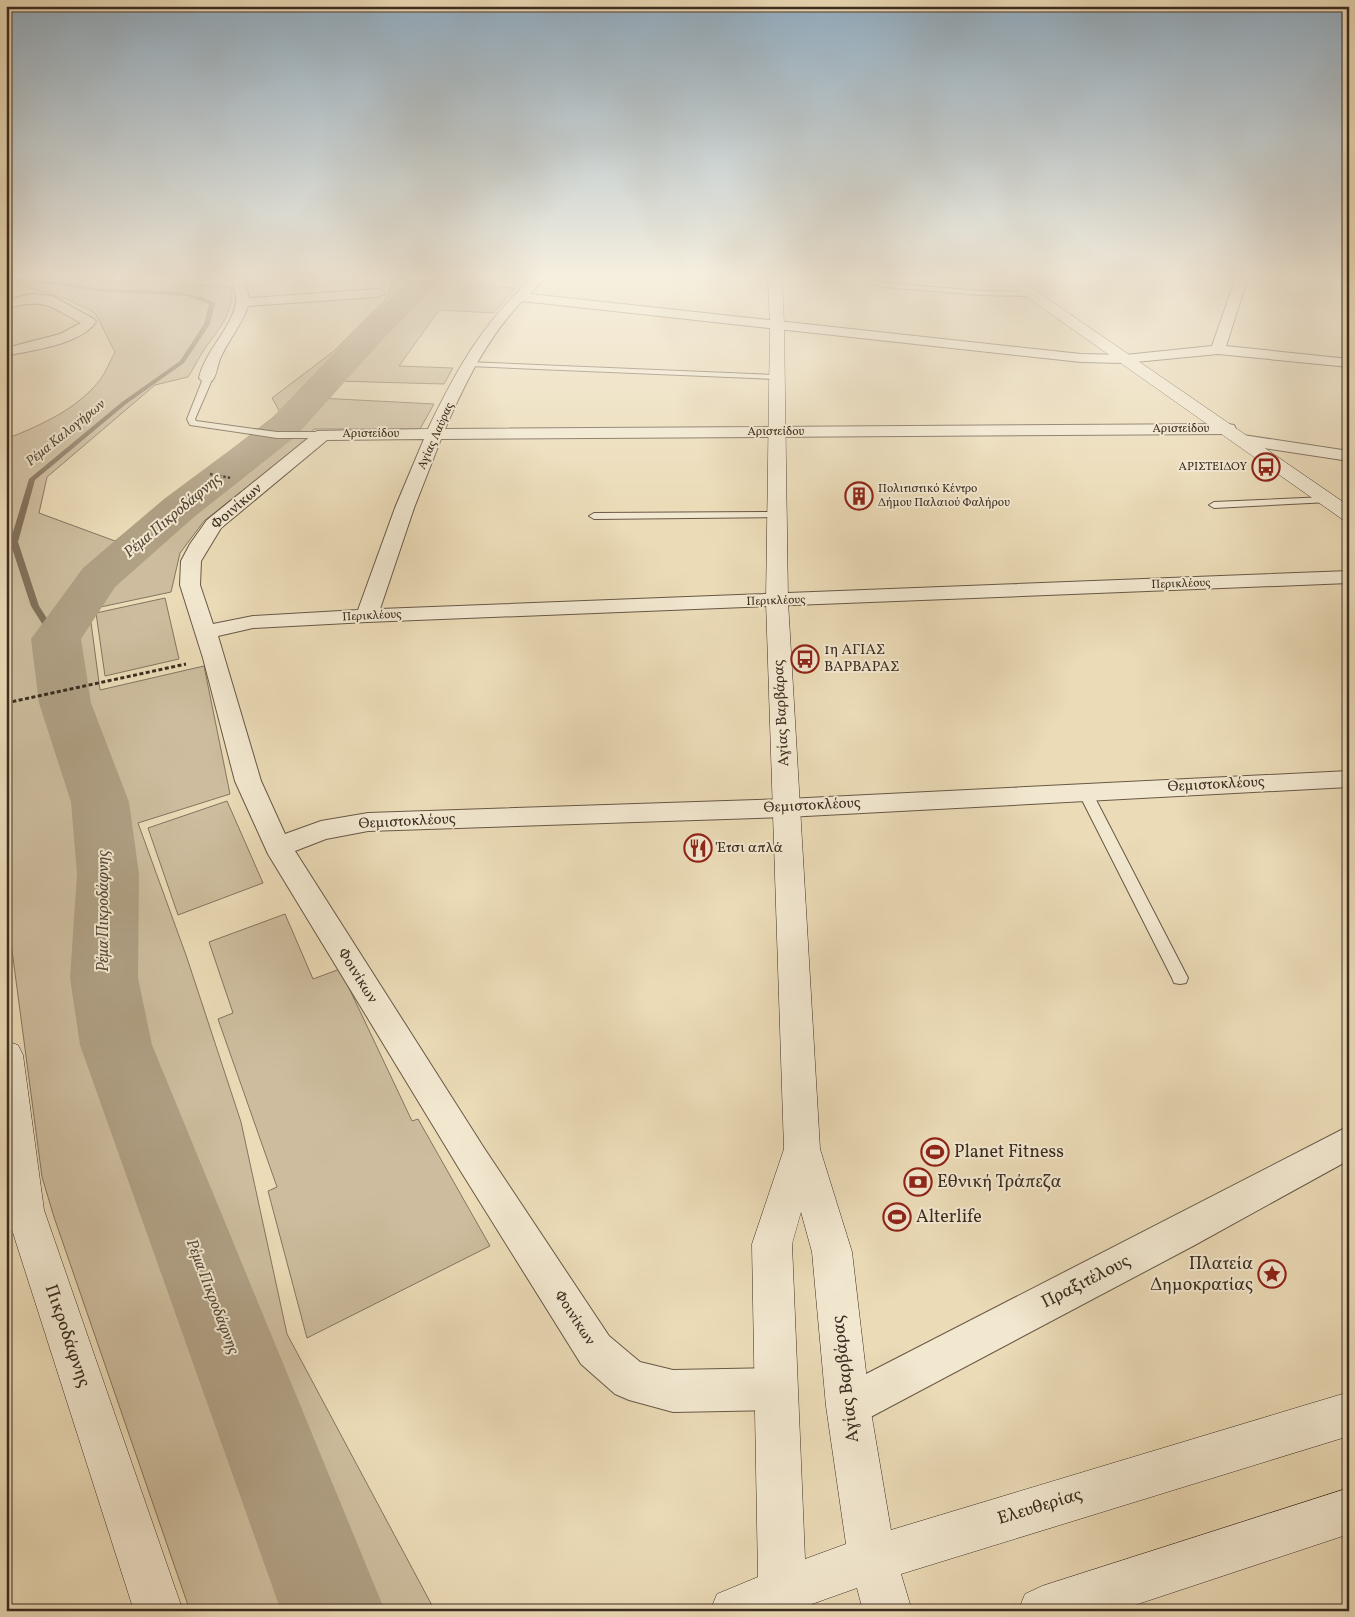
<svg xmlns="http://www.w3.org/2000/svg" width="1355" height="1617" viewBox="0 0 1355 1617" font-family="Vollkorn,serif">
	<rect width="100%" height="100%" fill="#ebdbb7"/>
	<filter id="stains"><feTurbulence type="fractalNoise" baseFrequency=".004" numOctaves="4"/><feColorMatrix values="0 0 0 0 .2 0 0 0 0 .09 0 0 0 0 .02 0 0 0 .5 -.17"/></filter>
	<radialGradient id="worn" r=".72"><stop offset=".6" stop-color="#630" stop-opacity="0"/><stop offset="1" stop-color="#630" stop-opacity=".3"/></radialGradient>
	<!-- green -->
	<g fill="#cdbd9e" stroke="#847560">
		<path d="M6 277H50L232 287C233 316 219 328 204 350 198 359 194 368 188 377L155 385 47 477 39 513 115 541 280 412 272 398 334 351 387 298 394 277H528L524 280 498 278 490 286 515 288 494 313 439 310 399 366 453 368 444 384 334 381 319 398 434 404 420 429H314L303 443 204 521 180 553 171 592 96 608 90 615 100 690 204 666 230 794 138 823 187 958 241 1122 287 1334 435 1611H190L54 1217 42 1177 6 905V439C41 425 76 410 100 380 106 372 110 361 115 352L95 313 69 300 6 281Z"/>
		<path d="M165 598 179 659 105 676 96 613Z"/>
		<path d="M227 801 263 883 178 915 148 828Z"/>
		<path d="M285 914 313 979 340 969 412 1121 418 1119 490 1246 307 1338 268 1191 277 1187 218 1019 233 1013 209 942Z"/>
	</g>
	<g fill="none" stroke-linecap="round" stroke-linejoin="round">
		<!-- stream -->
		<path fill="#82725c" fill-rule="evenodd" d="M8 277 63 283 98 289 172 291 202 297 215 303 210 324 184 363 126 404 35 480 18 542 39 606 60 639 56 642 53 641 31 606 10 542 29 479 122 402 180 361 204 324 209 304 187 296 94 291 63 285 24 282Z"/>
		<!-- river -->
		<path fill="#b0a084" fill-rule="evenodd" d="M414 277H444L384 338 295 437 194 517 115 587 81 639 91 703 129 802 139 874 138 978 152 1045 385 1611H281L80 1045 70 978 77 874 71 802 39 703 31 639 83 568 164 499 269 421 362 324Z"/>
		<!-- lane casing -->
		<g stroke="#685846" stroke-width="2">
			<g id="lane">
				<path d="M867 277H873L874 281 884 283 980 291 1033 292 1036 294 1033 296 980 295 884 287 869 283Z"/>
				<path d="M466 362 776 375 780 377 776 379 469 366H466Z"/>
				<path d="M204 376H210L211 382 195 419 196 421 277 432H323L327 435 323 438H277L190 425 187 419Z"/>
				<path d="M1326 497 1331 500 1329 502 1214 508 1209 505 1214 502Z"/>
				<path d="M777 512 780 513V517L594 519 589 516 594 513Z"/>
				<path d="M1085 787 1090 789 1092 792 1188 978 1186 983 1180 984 1174 983 1172 978 1078 792 1080 789Z"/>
			</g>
		</g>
		<!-- street casing -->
		<g stroke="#685846" stroke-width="2">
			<g id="street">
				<path d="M232 277H244L249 298 378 289 385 293 378 297 248 306C242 325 228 340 220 359 217 366 217 375 212 381H202L199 378C205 350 235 325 236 300 236 293 233 285 232 277Z"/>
				<path d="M533 277H546L530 294 1081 354 1125 355 1212 346 1236 277H1248L1226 346 1349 359V367L1218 354 1125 363 1081 362 522 301C487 338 465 383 445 429L1228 424 1234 425 1236 429 1234 433 1228 434 441 439 414 508 380 609 1349 571V583L367 622 253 628 218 636 261 781 285 834 321 821 368 813 787 799 1349 771V787L787 817 368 831 326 839 295 851 484 1148 609 1336 640 1362 673 1370 776 1368 791 1374 797 1389 791 1404 776 1410 673 1412 629 1400 615 1394 581 1364 460 1170 268 854 235 781 203 658 180 585 181 561 190 544 207 520 317 431 428 429C458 367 482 324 533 277ZM424 439 395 508 358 610 253 616 213 624 200 585 201 561 221 528 327 440Z"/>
				<path d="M32 294 52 296 94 319 96 322C80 345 32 350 6 356V348L60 334 81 323C46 304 46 299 6 308V300Z"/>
				<path d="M1243 435 1349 451V461L1237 444 1235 440 1237 436Z"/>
				<path d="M1349 1126V1160L1193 1246 863 1421 848 1427 833 1421 827 1406 833 1391Z"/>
			</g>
		</g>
		<!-- secondary casing -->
		<g stroke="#3c2d21" stroke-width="1">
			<g id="secondary">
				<path d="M768 277H782L784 325 788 601 820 1149 852 1252 870 1406 891 1530 1349 1392V1436L901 1574 912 1611H863L857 1588 812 1604 814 1611H710L717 1594 758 1577 752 1244 784 1149 766 601 770 325ZM801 1212 812 1252 826 1406 846 1544 805 1559 792 1244Z"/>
				<path d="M1002 277H1016L1349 506V521L1342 519 1003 280Z"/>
				<path d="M6 1041 18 1045 23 1055 44 1210 183 1611H134L6 1211Z"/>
				<path d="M1349 1488V1534L1117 1611H1018L1025 1594 1042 1586Z"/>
			</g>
		</g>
		<!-- path-far1 -->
		<path stroke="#3c2d21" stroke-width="2.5" stroke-dasharray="2.5 2" stroke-linecap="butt" d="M210 474 231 478"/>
		<!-- path -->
		<path stroke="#3c2d21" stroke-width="3" stroke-dasharray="4 2.5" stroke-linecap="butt" d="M6 703 186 664"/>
		<!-- lane -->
		<use href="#lane" fill="#f2e8d0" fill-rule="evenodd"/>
		<!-- street -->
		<use href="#street" fill="#f2e8d0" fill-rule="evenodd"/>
		<!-- secondary -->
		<use href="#secondary" fill="#f2e8d0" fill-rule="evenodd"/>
	</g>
	<!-- sky -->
	<linearGradient id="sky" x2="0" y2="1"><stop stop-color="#91acc0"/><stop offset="0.55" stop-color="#f6efdf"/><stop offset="1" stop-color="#f6efdf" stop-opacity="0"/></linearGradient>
	<rect width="1355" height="503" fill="url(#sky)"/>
	<!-- icons -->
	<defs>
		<g id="bus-ring" transform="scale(1.4375)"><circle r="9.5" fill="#f2e8d0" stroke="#8f2418" stroke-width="1.5"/><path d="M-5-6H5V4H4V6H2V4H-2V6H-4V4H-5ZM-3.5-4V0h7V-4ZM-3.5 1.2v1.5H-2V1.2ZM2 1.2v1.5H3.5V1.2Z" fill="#8f2418"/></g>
		<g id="building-ring" transform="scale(1.4375)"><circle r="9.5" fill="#f2e8d0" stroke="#8f2418" stroke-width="1.5"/><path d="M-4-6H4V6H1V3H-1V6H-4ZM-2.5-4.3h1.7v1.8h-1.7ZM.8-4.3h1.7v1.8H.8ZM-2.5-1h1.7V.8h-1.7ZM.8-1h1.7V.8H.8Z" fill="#8f2418"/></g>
		<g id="restaurant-ring" transform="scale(1.4375)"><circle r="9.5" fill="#f2e8d0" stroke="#8f2418" stroke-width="1.5"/><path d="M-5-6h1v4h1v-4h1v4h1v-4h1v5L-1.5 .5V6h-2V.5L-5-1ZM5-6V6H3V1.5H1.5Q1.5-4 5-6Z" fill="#8f2418"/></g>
		<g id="stadium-ring" transform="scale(1.4375)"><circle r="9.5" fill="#f2e8d0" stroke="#8f2418" stroke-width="1.5"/><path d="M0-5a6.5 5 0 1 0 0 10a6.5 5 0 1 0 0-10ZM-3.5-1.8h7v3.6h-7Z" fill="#8f2418"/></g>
		<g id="bank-ring" transform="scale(1.4375)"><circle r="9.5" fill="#f2e8d0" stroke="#8f2418" stroke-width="1.5"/><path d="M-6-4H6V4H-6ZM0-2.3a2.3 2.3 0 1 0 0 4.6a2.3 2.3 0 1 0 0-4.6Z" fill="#8f2418"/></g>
		<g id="sight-ring" transform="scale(1.4375)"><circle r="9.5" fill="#f2e8d0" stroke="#8f2418" stroke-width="1.5"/><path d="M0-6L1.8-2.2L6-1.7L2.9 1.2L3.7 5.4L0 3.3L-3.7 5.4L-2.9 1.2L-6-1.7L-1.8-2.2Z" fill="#8f2418"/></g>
	</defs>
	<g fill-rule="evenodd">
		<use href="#bus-ring" x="1266" y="467"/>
		<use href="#building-ring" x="859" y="496"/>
		<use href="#bus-ring" x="805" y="659"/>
		<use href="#restaurant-ring" x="698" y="848"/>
		<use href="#stadium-ring" x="935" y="1152"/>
		<use href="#bank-ring" x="918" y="1182"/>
		<use href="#stadium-ring" x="897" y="1217"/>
		<use href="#sight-ring" x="1272" y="1274"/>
	</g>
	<g text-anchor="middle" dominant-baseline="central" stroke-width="4" stroke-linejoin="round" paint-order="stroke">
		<!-- far-street labels -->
		<g font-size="12" fill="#3c2d21" stroke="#f2e8d0">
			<text x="1181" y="429">Αριστείδου</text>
			<text x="776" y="432">Αριστείδου</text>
			<text x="371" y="434">Αριστείδου</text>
			<text transform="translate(436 436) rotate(-66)">Αγίας Λαύρας</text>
			<text transform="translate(1181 584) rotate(-2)">Περικλέους</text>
			<text transform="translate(776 601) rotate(-2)">Περικλέους</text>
			<text transform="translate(372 616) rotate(-3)">Περικλέους</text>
		</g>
		<!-- far-poi labels -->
		<g font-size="12" fill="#3c2d21" stroke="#f2e8d0" text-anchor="end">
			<text x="1247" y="467">ΑΡΙΣΤΕΙΔΟΥ</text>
			<text x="878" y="489" text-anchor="start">Πολιτιστικό Κέντρο<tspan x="878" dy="14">Δήμου Παλαιού Φαλήρου</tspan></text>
		</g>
		<!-- far-water labels -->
		<g font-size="14" font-style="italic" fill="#594a3a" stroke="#f2e8d0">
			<text transform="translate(66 433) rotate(-39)">Ρέμα Καλογήρων</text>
		</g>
		<!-- street labels -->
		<g font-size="15" fill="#3c2d21" stroke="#f2e8d0">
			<text transform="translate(237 507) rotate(-41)">Φοινίκων</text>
			<text transform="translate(782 713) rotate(-93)">Αγίας Βαρβάρας</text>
			<text transform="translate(1216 785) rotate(-3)">Θεμιστοκλέους</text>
			<text transform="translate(812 806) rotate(-3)">Θεμιστοκλέους</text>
			<text transform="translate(407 822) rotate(-3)">Θεμιστοκλέους</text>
			<text transform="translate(357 976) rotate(58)">Φοινίκων</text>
			<text transform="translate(574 1318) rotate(57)">Φοινίκων</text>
		</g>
		<!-- poi labels -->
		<g font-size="15" fill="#3c2d21" stroke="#f2e8d0" text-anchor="start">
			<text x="824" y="650">1η ΑΓΙΑΣ<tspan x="824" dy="17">ΒΑΡΒΑΡΑΣ</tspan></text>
			<text x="717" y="848">Έτσι απλά</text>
		</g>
		<!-- water labels -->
		<g font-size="16" font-style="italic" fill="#594a3a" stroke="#f2e8d0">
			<text transform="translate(173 516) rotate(-40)">Ρέμα Πικροδάφνης</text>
			<text transform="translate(104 911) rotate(-90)">Ρέμα Πικροδάφνης</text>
			<text transform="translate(212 1297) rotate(69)">Ρέμα Πικροδάφνης</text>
		</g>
		<!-- near-poi labels -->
		<g font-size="18" fill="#3c2d21" stroke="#f2e8d0" text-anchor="start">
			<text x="954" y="1152">Planet Fitness</text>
			<text x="937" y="1182">Εθνική Τράπεζα</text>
			<text x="916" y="1217">Alterlife</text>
			<text x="1253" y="1264" text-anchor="end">Πλατεία<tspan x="1253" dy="21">Δημοκρατίας</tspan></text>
		</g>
		<!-- near-street labels -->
		<g font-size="18" fill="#3c2d21" stroke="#f2e8d0">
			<text transform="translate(1086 1282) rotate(-27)">Πραξιτέλους</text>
			<text transform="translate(67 1336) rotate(71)">Πικροδάφνης</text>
			<text transform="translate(846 1379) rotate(-97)">Αγίας Βαρβάρας</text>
			<text transform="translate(1040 1507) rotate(-17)">Ελευθερίας</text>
		</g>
	</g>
	<!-- margin -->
	<rect width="1355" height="1617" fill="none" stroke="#ebdbb7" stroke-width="25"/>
	<rect x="8" y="8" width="1340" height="1602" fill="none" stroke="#3c2d21" stroke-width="2.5"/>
	<rect x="12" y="12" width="1330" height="1592" fill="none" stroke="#3c2d21"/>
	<rect width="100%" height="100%" filter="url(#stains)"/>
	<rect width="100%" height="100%" fill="url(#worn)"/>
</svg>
